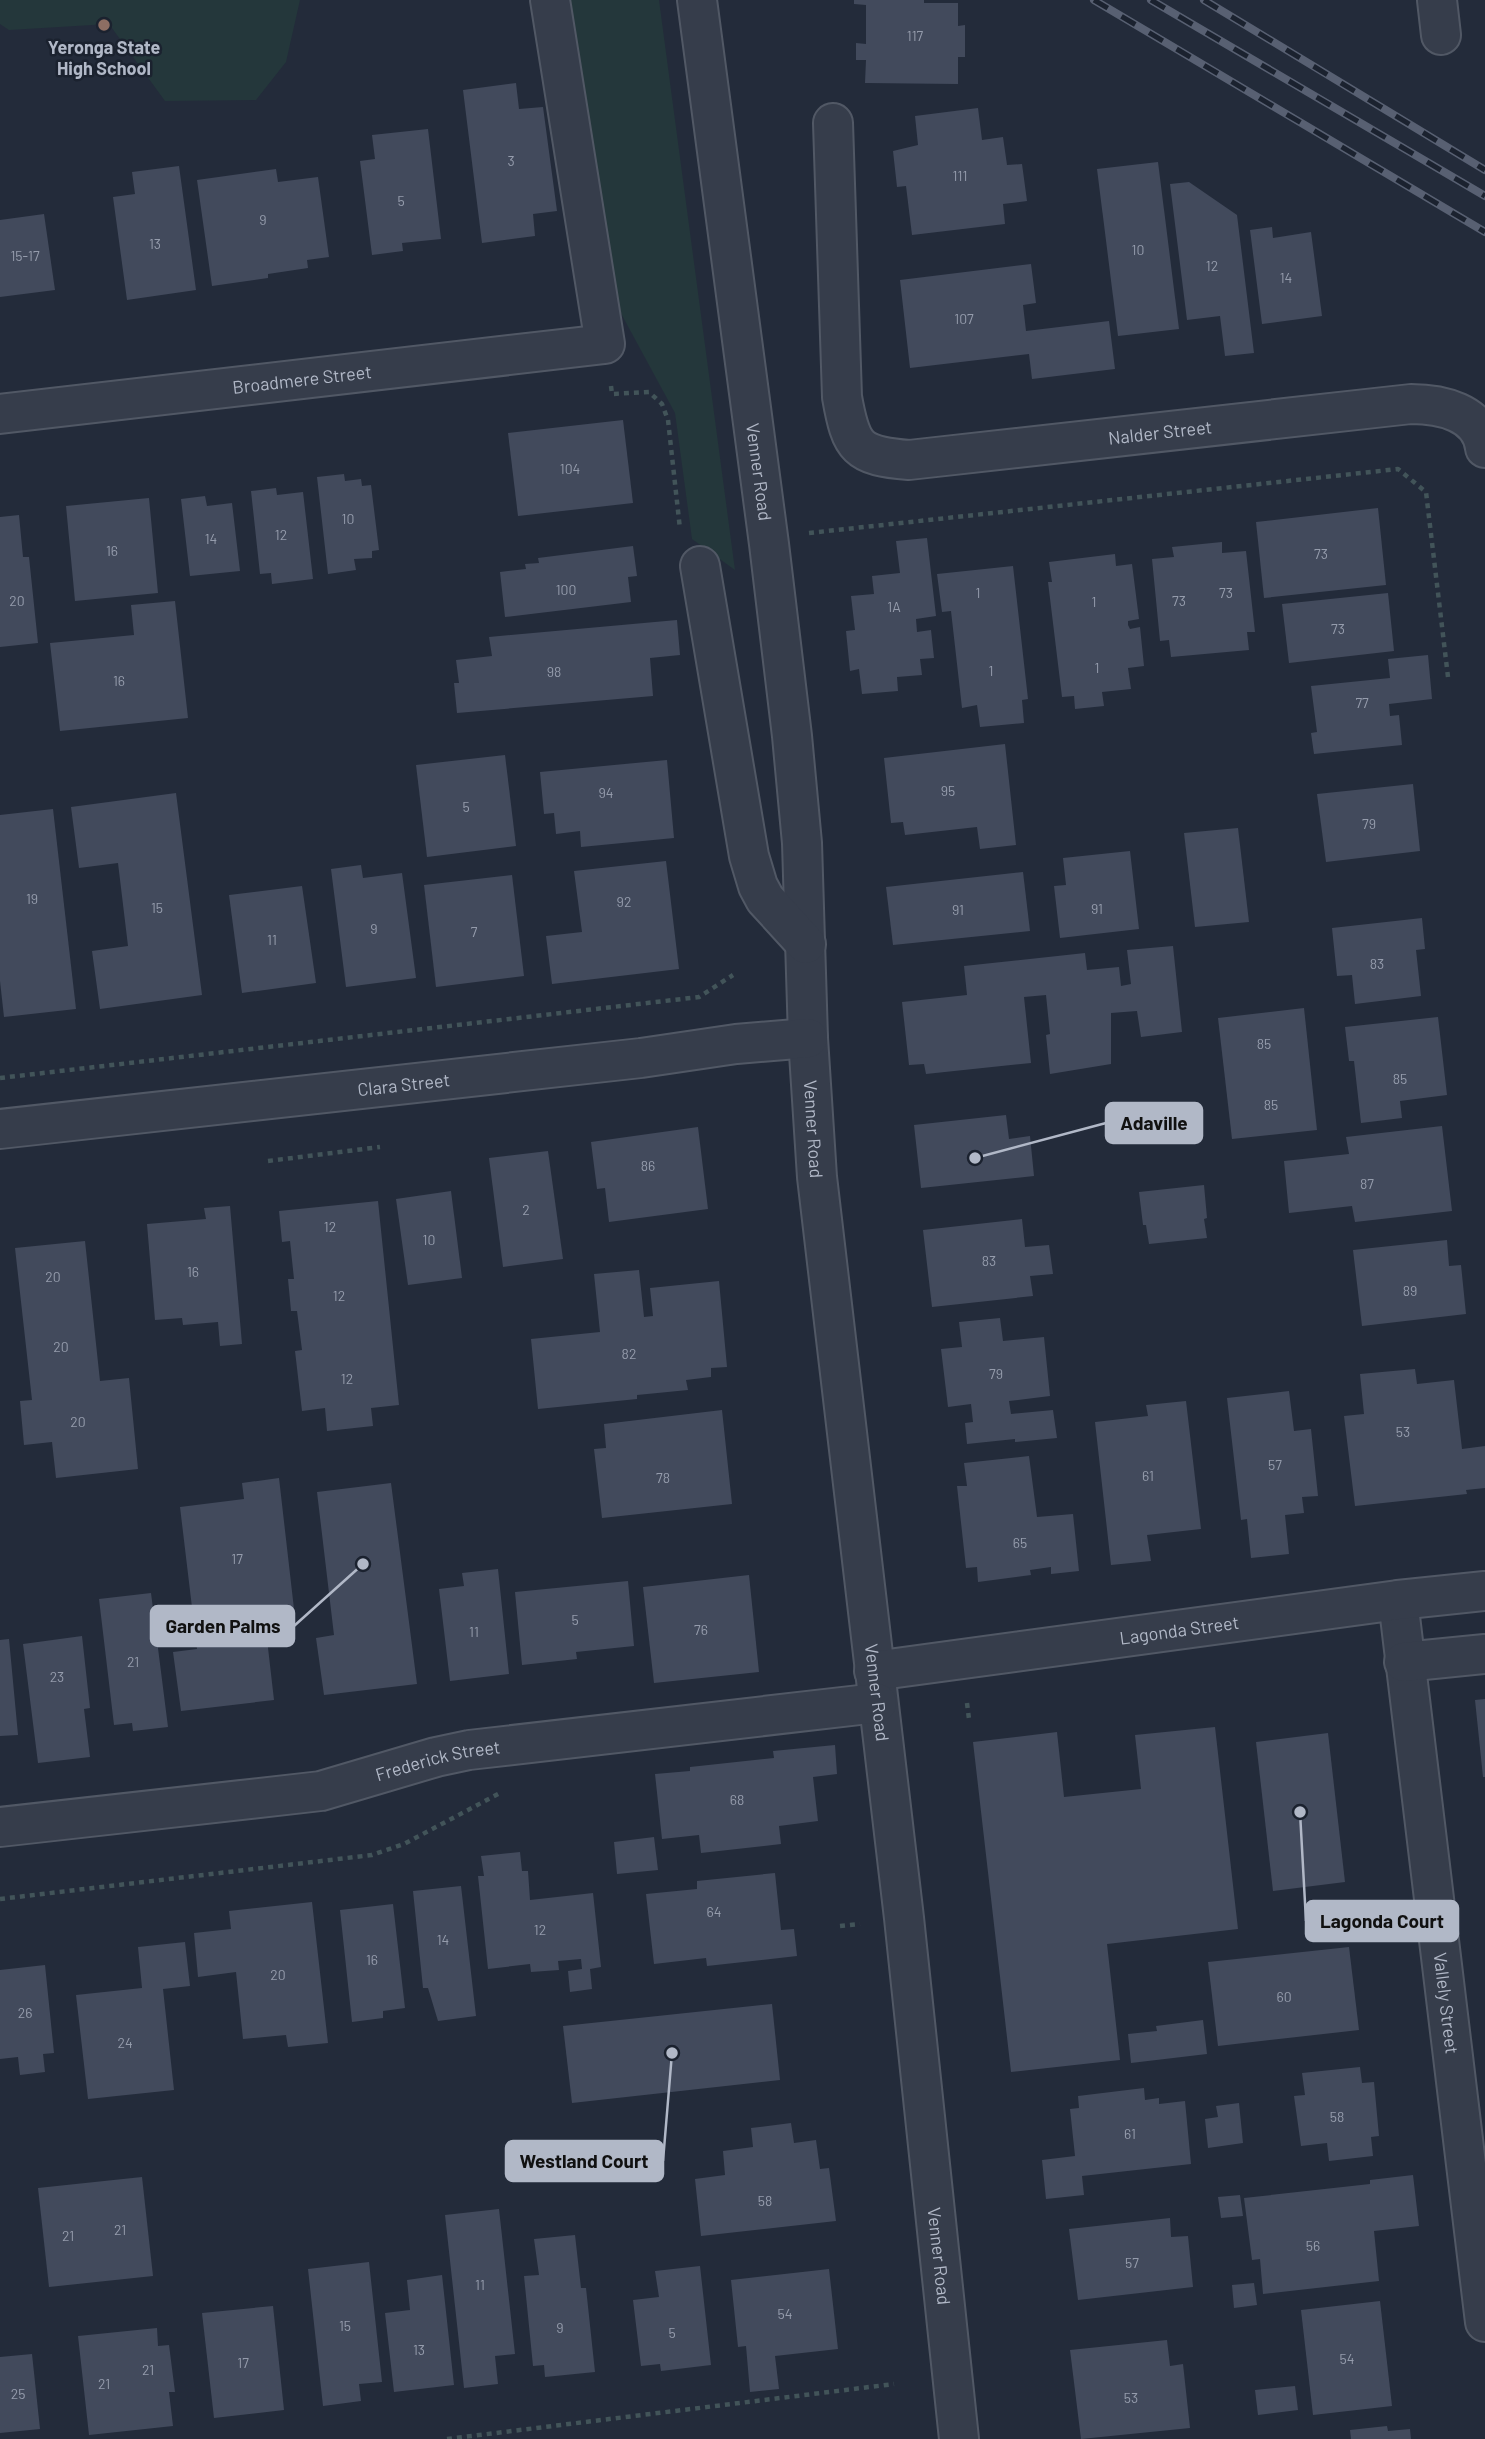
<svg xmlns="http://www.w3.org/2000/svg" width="1485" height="2439" viewBox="0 0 1485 2439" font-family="Barlow,sans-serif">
	<rect width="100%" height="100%" fill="#232b3a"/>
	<!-- green -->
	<g fill="#24373b">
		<path d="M0 0H300L286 62 256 100 165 101 109 24 9 30 0 24Z"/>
		<path d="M567 0H659L735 570 692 539 675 413 611 295Z"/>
	</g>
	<!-- building -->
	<g fill="#424a5c">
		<path d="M854 0H924V3H958V26L965 25V57H958V84L865 83 866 60H856V43L866 44V5L854 4Z"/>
		<path d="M516 83 519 109 543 107 557 211 533 214 535 236 482 243 463 90Z"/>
		<path d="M978 108 982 140 1003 137 1007 165 1022 164 1027 201 1003 204 1005 224 912 235 906 186 897 187 893 151 918 145 915 116Z"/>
		<path d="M428 129 441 239 402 243 403 251 372 255 360 161 375 159 372 135Z"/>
		<path d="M1158 162 1179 329 1118 336 1097 169Z"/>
		<path d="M179 166 196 290 127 300 113 197 135 194 132 172Z"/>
		<path d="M276 169 278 182 318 177 329 257 307 260 308 268 268 274V278L212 286 197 180Z"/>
		<path d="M1189 182 1237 215 1254 353 1225 356 1220 316 1187 320 1170 184Z"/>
		<path d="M44 214 55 290 0 297V220Z"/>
		<path d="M1272 227 1273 238 1311 232 1322 316 1262 324 1250 230Z"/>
		<path d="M1031 264 1036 303 1023 305 1026 331 1109 321 1115 369 1032 379 1029 354 910 368 900 280Z"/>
		<path d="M623 420 633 503 518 516 508 433Z"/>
		<path d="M344 474 345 481 361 479 362 486 371 485 379 550 372 551V558L354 559 356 570 328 574 317 477Z"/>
		<path d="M276 488 277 495 303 492 313 579 272 584 271 573 260 574 251 491Z"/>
		<path d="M205 496 207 506 232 503 240 571 190 576 181 499Z"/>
		<path d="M149 498 158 593 75 601 66 506Z"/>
		<path d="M1378 508 1386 585 1264 598 1256 522Z"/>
		<path d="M19 515 23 557H29L38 643 0 647V517Z"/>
		<path d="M927 538 936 616 916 619 917 632 931 630 934 658 920 659 922 675 897 677 898 691 862 694 859 669 850 671 846 631 855 630 851 596 874 594 872 576 900 573 896 541Z"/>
		<path d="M1222 542V553L1246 551 1255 632H1247L1249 650 1171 657 1169 640 1160 641 1152 559 1174 557 1172 547Z"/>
		<path d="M633 546 637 576 628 577 631 602 505 617 500 572 526 569 525 564 539 563 538 558Z"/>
		<path d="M1115 554 1116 566 1132 564 1139 619 1128 621V625L1130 629 1140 627 1144 666 1128 668 1131 689 1102 692 1104 706 1075 709 1074 696 1062 697 1048 582H1052L1049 562Z"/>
		<path d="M1013 566 1028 699 1022 700 1024 723 980 727 977 705 962 708 951 611 942 612 937 574Z"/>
		<path d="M1388 593 1394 651 1289 663 1282 604Z"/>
		<path d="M175 601 188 718 60 731 50 643 134 635 131 605Z"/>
		<path d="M677 620 680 655 650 658 653 696 457 713 454 683H459L456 660 492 656 489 637Z"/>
		<path d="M1428 655 1432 699 1389 704 1390 716 1399 715 1402 745 1314 754 1311 733 1317 732 1311 686 1390 678 1388 659Z"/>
		<path d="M1005 744 1016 845 980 849 977 827 905 835 903 822 891 823 884 758Z"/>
		<path d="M505 755 516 846 427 857 416 765Z"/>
		<path d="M667 760 674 838 581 847 580 831 556 834 554 813 544 814 540 772Z"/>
		<path d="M1413 784 1420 851 1326 862 1317 794Z"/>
		<path d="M176 793 202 995 100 1009 92 951 128 946 118 863 79 868 71 807Z"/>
		<path d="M53 809 76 1009 4 1017 0 981V815Z"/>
		<path d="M1238 828 1249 922 1195 927 1184 833Z"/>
		<path d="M1130 851 1139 929 1060 938 1054 886 1066 885 1063 858Z"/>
		<path d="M666 861 679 969 552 984 546 936 582 932 574 871Z"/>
		<path d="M361 865 363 878 402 873 416 978 346 987 331 869Z"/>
		<path d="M1023 872 1030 931 893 945 886 887Z"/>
		<path d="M512 875 524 976 436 987 424 885Z"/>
		<path d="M302 886 316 983 242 993 229 895Z"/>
		<path d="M1422 918 1425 949 1416 950 1421 996 1355 1004 1352 975 1337 976 1332 928Z"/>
		<path d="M1173 946 1182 1032 1141 1037 1137 1011 1111 1013V1064L1050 1074 1046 1035 1050 1034 1046 995 1024 997 1031 1063 926 1074 924 1064 909 1065 902 1002 967 995 964 966 1085 953 1087 970 1119 967 1121 986 1131 984 1127 950Z"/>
		<path d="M1304 1008 1317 1130 1232 1139 1218 1018Z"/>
		<path d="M1438 1017 1447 1095 1400 1101 1402 1118 1361 1123 1354 1061H1349L1345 1027Z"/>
		<path d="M1006 1115 1009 1139 1030 1136 1034 1176 921 1188 914 1125Z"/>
		<path d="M1442 1126 1452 1211 1355 1222 1352 1206 1289 1213 1284 1161 1349 1154 1346 1137Z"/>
		<path d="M698 1127 708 1209 609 1222 605 1188 597 1189 591 1142Z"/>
		<path d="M548 1151 563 1259 503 1267 489 1158Z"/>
		<path d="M1204 1185 1207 1218 1204 1219 1207 1238 1149 1244 1146 1225H1143L1139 1192Z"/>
		<path d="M451 1191 462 1278 408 1285 396 1199Z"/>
		<path d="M378 1201 399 1405 371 1408 373 1426 327 1431 325 1408 302 1411 295 1351 302 1350 297 1311H291L288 1279H294L290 1241 282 1242 279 1211Z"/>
		<path d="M230 1206 242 1344 220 1346 218 1322 183 1325 182 1318 155 1320 147 1224 206 1219 204 1208Z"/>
		<path d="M1022 1219 1025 1247 1049 1245 1053 1274 1030 1276 1033 1296 932 1307 923 1230Z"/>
		<path d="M1447 1240 1449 1266 1461 1265 1466 1314 1362 1326 1353 1250Z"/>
		<path d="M85 1241 100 1381 129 1378 138 1469 56 1478 52 1442 24 1445 20 1401 32 1400 15 1248Z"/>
		<path d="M639 1270 644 1317 653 1316 650 1288 719 1281 727 1367 711 1368V1377L686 1380 688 1390 637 1395V1399L538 1409 531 1339 600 1332 594 1274Z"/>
		<path d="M1000 1318 1003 1341 1044 1337 1050 1396 1009 1401 1011 1414 1053 1410 1057 1438 1015 1442V1439L967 1444 965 1423 973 1422 971 1404 948 1407 941 1349 962 1347 959 1322Z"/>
		<path d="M1415 1369 1417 1384 1454 1380 1462 1449 1485 1446V1488L1466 1490 1467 1494 1355 1506 1344 1416 1364 1414 1360 1374Z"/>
		<path d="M1289 1391 1294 1431 1311 1429 1318 1496 1302 1497 1304 1513 1285 1515 1289 1554 1251 1558 1247 1519 1241 1520 1227 1398Z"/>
		<path d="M1186 1401 1201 1529 1147 1535 1151 1561 1111 1565 1095 1422 1148 1416 1146 1405Z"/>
		<path d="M722 1410 732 1504 602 1518 594 1449 606 1448 604 1424Z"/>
		<path d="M1029 1456 1037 1517 1073 1514 1079 1571 1051 1574V1567L1030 1570 1031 1575 978 1582 977 1567 966 1568 957 1486H967L964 1463Z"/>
		<path d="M279 1478 294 1609 264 1613 274 1700 181 1711 173 1652 197 1649 180 1507 244 1499 242 1483Z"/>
		<path d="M391 1483 417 1684 324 1695 316 1638 334 1635 317 1492Z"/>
		<path d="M498 1569 509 1674 450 1681 439 1589 464 1586 462 1573Z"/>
		<path d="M749 1575 759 1672 654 1683 643 1587Z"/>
		<path d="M628 1581 634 1646 576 1652 577 1659 522 1665 515 1592Z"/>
		<path d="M151 1593 168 1727 133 1731 132 1723 114 1725 99 1599Z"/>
		<path d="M82 1636 90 1708 84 1709 90 1757 38 1763 23 1644Z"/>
		<path d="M9 1639 18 1735 0 1736V1640Z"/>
		<path d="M1485 1699V1777H1483L1475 1700Z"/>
		<path d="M1215 1727 1238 1929 1107 1944 1120 2060 1011 2072 973 1742 1057 1732 1064 1797 1141 1789 1135 1735Z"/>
		<path d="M1328 1733 1345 1882 1273 1891 1256 1742Z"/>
		<path d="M835 1745 837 1774 813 1777 818 1821 779 1826 781 1844 701 1853 699 1835 662 1839 655 1774 690 1771V1767L774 1758 773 1751Z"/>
		<path d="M654 1837 658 1870 617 1874 614 1842Z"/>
		<path d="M520 1852 522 1871H528L530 1900 593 1893 601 1967 590 1969 592 1989 570 1992 568 1971 582 1969 581 1959 558 1961 559 1970 531 1972 530 1964 488 1969 478 1876H484L481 1856Z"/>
		<path d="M775 1873 781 1930 794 1929 797 1956 707 1966 706 1958 654 1964 646 1894 697 1889V1881Z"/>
		<path d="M461 1886 476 2016 438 2021 428 1988H423L413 1891Z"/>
		<path d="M312 1902 328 2043 288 2047 286 2035 243 2039 236 1972 198 1977 194 1933 231 1929 229 1911Z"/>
		<path d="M393 1904 405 2008 383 2011V2018L352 2022 340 1910Z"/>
		<path d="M185 1942 190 1986 163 1989 174 2090 88 2099 76 1995 142 1988 138 1947Z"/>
		<path d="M1349 1947 1359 2030 1218 2046 1208 1962Z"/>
		<path d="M45 1965 54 2053 43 2054 45 2072 20 2075 18 2057 0 2059V1970Z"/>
		<path d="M772 2004 780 2080 572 2103 563 2026Z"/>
		<path d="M1203 2020 1207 2054 1131 2063 1128 2034 1157 2031 1156 2026Z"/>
		<path d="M1360 2067 1362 2083 1374 2082 1379 2136 1371 2137 1373 2156 1329 2161 1327 2143 1301 2146 1294 2096 1305 2095 1302 2073Z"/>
		<path d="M1144 2088 1145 2100 1159 2098V2104L1185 2101 1191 2164 1082 2176 1084 2195 1046 2199 1042 2160 1075 2156 1070 2109 1079 2108 1078 2096Z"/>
		<path d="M1239 2103 1243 2143 1208 2148 1205 2119 1218 2117 1216 2106Z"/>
		<path d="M791 2123 794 2143 816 2140 820 2169 829 2168 836 2221 701 2236 695 2179 725 2175 723 2151 753 2147 751 2128Z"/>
		<path d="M1413 2175 1419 2226 1374 2231 1379 2281 1263 2294 1260 2259 1252 2260 1244 2198 1370 2184V2180Z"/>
		<path d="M142 2177 153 2276 49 2287 38 2188Z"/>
		<path d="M1240 2195 1243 2216 1221 2218 1218 2197Z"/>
		<path d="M499 2209 515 2354 495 2356 498 2384 464 2388 445 2215Z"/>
		<path d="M1170 2218 1171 2237 1188 2236 1193 2287 1078 2300 1069 2229Z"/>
		<path d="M575 2235 581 2288H586L595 2372 545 2377 544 2365 533 2366 524 2276 539 2275 534 2239Z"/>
		<path d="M369 2262 382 2382 359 2384 361 2401 323 2406 308 2269Z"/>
		<path d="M700 2266 711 2365 661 2371 660 2364 641 2366 633 2300 659 2297 655 2271Z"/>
		<path d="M829 2269 838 2349 775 2356 779 2389 750 2392 746 2346 738 2347 731 2280Z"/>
		<path d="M442 2275 454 2385 394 2392 385 2313 410 2310 407 2280Z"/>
		<path d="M1254 2283 1257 2305 1234 2308 1232 2285Z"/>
		<path d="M1380 2301 1392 2406 1313 2415 1301 2310Z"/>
		<path d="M273 2306 284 2410 214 2418 202 2313Z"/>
		<path d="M157 2328 158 2346 169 2345 175 2392H169L173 2426 89 2435 78 2336Z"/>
		<path d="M1167 2340 1170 2366 1183 2364 1190 2428 1081 2439 1070 2350Z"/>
		<path d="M32 2354 40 2429 0 2433V2357Z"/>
		<path d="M1295 2386 1298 2410 1258 2415 1255 2390Z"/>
		<path d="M1387 2426 1388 2431 1410 2429 1411 2439H1351L1350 2430Z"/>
	</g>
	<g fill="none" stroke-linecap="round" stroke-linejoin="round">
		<!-- minor casing -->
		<g stroke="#515865" stroke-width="42">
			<g id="minor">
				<path id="s1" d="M697 0 769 544 792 736 802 843 808 1038 817 1177 904 1918 959 2439"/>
				<path d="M1437 0 1441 35"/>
				<path id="s2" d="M833 123 842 397C851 448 857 456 909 460L1411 404C1440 404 1481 412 1485 448"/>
				<path id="s3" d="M0 414 605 344 550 0"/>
				<path d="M700 566 749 856 758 886 765 899 806 944"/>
				<path id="s4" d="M0 1129 641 1058 736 1044 808 1038"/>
				<path id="s5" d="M1398 1600 1485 2322"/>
				<path d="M1404 1662 1485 1654"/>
				<path id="s6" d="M874 1671 1398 1600 1485 1591"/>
				<path id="s7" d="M0 1827 321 1791 436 1757 469 1750 877 1703"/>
			</g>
		</g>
		<!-- path -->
		<g stroke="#425459" stroke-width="4.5" stroke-dasharray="5 5" stroke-linecap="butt">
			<path d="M611 386 612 394 649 392 662 404 668 420 680 529"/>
			<path d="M809 533 1398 469 1426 492 1448 677"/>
			<path d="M0 1078 699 997 733 975"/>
			<path d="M268 1161 380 1147"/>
			<path d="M967 1703 969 1719"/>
			<path d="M0 1899 372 1855 404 1844 500 1793"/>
			<path d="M840 1926 860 1924"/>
			<path d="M447 2439 894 2384"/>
		</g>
		<!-- minor -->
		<use href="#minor" stroke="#363d4b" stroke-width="38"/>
		<!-- rail casing -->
		<g stroke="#586072" stroke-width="8">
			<g id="rail">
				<path d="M1094 0 1485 232"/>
				<path d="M1151 0 1485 196"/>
				<path d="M1204 0 1485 170"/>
			</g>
		</g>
		<!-- rail -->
		<use href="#rail" stroke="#1b222f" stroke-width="5" stroke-dasharray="16" stroke-linecap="butt"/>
	</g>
	<!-- markers -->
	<circle fill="#8d6e63" stroke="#1b222f" stroke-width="2.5" cx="104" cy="25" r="7"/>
	<g text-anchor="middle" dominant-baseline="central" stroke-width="5" stroke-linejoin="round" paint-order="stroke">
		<!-- number labels -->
		<g font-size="14" fill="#959cac">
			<text x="915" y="35">117</text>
			<text x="511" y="160">3</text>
			<text x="960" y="175">111</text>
			<text x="401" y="200">5</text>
			<text x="263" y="219">9</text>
			<text x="155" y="243">13</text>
			<text x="1138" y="249">10</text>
			<text x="25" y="255">15-17</text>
			<text x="1212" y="265">12</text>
			<text x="1286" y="277">14</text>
			<text x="964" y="318">107</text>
			<text x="570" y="468">104</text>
			<text x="348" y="518">10</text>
			<text x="281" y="534">12</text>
			<text x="211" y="538">14</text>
			<text x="112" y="550">16</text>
			<text x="1321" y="553">73</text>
			<text x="566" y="589">100</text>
			<text x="978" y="592">1</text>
			<text x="1226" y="592">73</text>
			<text x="17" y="600">20</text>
			<text x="1179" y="600">73</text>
			<text x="1094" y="601">1</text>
			<text x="894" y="606">1A</text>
			<text x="1338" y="628">73</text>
			<text x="1097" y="667">1</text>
			<text x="991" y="670">1</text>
			<text x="554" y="671">98</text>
			<text x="119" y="680">16</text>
			<text x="1362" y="702">77</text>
			<text x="948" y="790">95</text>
			<text x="606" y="792">94</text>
			<text x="466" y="806">5</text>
			<text x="1369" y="823">79</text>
			<text x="32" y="898">19</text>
			<text x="624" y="901">92</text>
			<text x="157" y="907">15</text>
			<text x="1097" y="908">91</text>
			<text x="958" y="909">91</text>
			<text x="374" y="928">9</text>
			<text x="474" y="931">7</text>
			<text x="272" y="939">11</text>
			<text x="1377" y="963">83</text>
			<text x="1264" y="1043">85</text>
			<text x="1400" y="1078">85</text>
			<text x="1271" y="1104">85</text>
			<text x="648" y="1165">86</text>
			<text x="1367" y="1183">87</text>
			<text x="526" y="1209">2</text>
			<text x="330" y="1226">12</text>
			<text x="429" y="1239">10</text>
			<text x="989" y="1260">83</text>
			<text x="193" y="1271">16</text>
			<text x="53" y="1276">20</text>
			<text x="1410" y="1290">89</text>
			<text x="339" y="1295">12</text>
			<text x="61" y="1346">20</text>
			<text x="629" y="1353">82</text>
			<text x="996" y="1373">79</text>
			<text x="347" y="1378">12</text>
			<text x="78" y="1421">20</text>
			<text x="1403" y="1431">53</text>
			<text x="1275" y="1464">57</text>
			<text x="1148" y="1475">61</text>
			<text x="663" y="1477">78</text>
			<text x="1020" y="1542">65</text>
			<text x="237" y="1558">17</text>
			<text x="575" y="1619">5</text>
			<text x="701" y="1629">76</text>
			<text x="474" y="1631">11</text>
			<text x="133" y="1661">21</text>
			<text x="57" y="1676">23</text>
			<text x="737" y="1799">68</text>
			<text x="714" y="1911">64</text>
			<text x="540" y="1929">12</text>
			<text x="443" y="1939">14</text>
			<text x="372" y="1959">16</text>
			<text x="278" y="1974">20</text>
			<text x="1284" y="1996">60</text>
			<text x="25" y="2012">26</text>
			<text x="125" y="2042">24</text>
			<text x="1337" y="2116">58</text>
			<text x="1130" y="2133">61</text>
			<text x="765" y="2200">58</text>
			<text x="120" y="2229">21</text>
			<text x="68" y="2235">21</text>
			<text x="1313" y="2245">56</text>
			<text x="1132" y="2262">57</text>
			<text x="480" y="2284">11</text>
			<text x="785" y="2313">54</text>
			<text x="345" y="2325">15</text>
			<text x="560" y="2327">9</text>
			<text x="672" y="2332">5</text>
			<text x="419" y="2349">13</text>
			<text x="1347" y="2358">54</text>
			<text x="243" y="2362">17</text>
			<text x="148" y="2369">21</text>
			<text x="104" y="2383">21</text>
			<text x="18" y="2393">25</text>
			<text x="1131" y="2397">53</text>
		</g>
		<!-- poi labels -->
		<g font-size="18" font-weight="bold" fill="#b1b8c7" stroke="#1b222f">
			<text x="104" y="47">Yeronga State<tspan x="104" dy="21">High School</tspan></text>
		</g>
		<!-- street labels -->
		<g font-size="18" fill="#b1b8c7" stroke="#1b222f">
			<text stroke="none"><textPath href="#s3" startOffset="304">Broadmere Street</textPath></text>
			<text stroke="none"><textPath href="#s2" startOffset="632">Nalder Street</textPath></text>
			<text stroke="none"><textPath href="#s1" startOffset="476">Venner Road</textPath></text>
			<text stroke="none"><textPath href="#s4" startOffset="406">Clara Street</textPath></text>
			<text stroke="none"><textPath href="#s1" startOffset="1136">Venner Road</textPath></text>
			<text stroke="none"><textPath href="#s6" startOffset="308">Lagonda Street</textPath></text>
			<text stroke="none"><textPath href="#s1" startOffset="1703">Venner Road</textPath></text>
			<text stroke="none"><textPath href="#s7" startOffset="444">Frederick Street</textPath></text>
			<text stroke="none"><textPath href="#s5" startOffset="406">Vallely Street</textPath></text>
			<text stroke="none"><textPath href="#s1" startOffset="2270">Venner Road</textPath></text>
		</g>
	</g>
	<!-- callouts -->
	<path fill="none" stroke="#b1b8c7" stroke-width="2.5" d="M975 1158L1106 1123M363 1564L294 1626M1300 1812L1306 1921M672 2053L663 2161"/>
	<g fill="#b1b8c7" stroke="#1b222f" stroke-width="2.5">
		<circle cx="975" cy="1158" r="7"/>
		<circle cx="363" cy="1564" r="7"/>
		<circle cx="1300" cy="1812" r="7"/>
		<circle cx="672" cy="2053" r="7"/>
	</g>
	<g fill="#b1b8c7" stroke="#b1b8c7" stroke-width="2.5">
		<rect x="1106" y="1103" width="96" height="40" rx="7"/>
		<rect x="151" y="1606" width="143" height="40" rx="7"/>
		<rect x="1306" y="1901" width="152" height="40" rx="7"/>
		<rect x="506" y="2141" width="157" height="40" rx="7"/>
	</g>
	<g font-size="19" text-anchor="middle" font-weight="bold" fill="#111">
		<text x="1154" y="1130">Adaville</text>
		<text x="223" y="1633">Garden Palms</text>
		<text x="1382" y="1928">Lagonda Court</text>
		<text x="584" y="2168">Westland Court</text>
	</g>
</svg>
